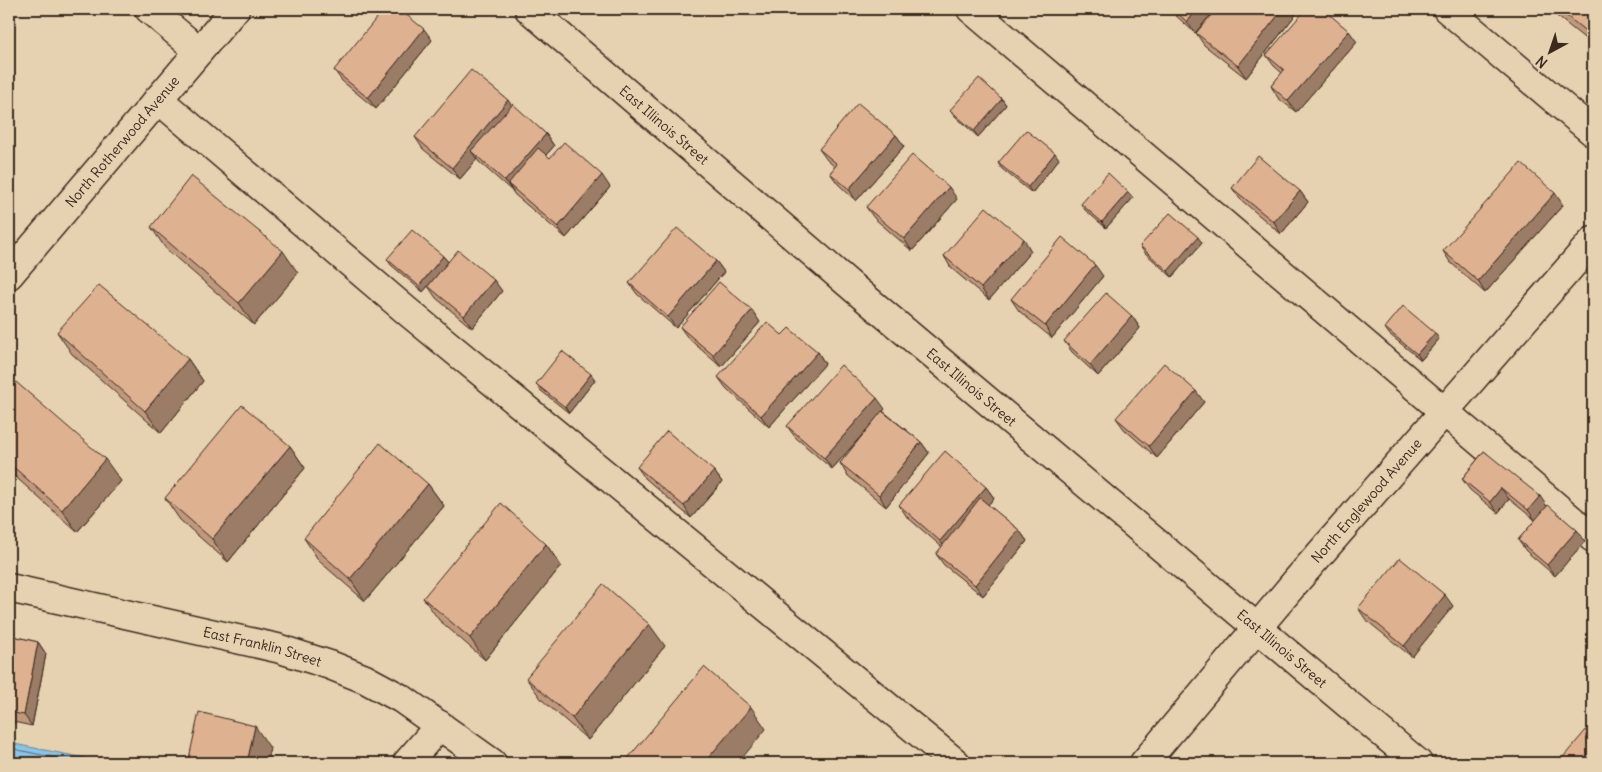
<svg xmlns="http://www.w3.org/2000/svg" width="1602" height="772" viewBox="0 0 1602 772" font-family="Delius,sans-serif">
	<rect width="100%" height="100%" fill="#e6d2b0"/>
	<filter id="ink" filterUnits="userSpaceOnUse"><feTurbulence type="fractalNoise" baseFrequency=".02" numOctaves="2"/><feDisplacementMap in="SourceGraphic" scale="10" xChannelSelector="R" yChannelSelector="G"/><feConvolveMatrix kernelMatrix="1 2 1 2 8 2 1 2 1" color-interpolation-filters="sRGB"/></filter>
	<g filter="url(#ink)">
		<!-- water -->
		<path fill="#88c4e8" stroke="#698697" d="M9 743 85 758 84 763H9Z"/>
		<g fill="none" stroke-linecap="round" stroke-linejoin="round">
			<!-- shore -->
			<path stroke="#5a686f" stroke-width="1" d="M9 748 79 763"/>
			<!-- minor casing -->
			<g stroke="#3b2a1e" stroke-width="31">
				<g id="minor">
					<path d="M149 9 199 51"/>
					<path id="s1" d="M529 9 857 291 1418 763"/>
					<path d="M971 9 1593 538"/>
					<path d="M1447 9 1593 132"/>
					<path d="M158 99 408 312 956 763"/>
					<path id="s2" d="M9 275 235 9"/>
					<path id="s3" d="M9 588 277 648 330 665 365 679 402 699 492 763"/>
					<path d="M407 763 440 725"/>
					<path id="s4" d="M1144 763 1298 579 1593 241"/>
				</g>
			</g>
			<!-- minor -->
			<use href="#minor" stroke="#e6d2b0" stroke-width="28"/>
		</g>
		<!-- wall -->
		<g fill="#bf987d" stroke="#3b2a1e">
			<path d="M1170 9H1216L1195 33 1174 14Z"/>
			<path d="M1216 9H1300L1246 78 1204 45 1196 33Z"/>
			<path d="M1548 9H1593V45Z"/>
			<path d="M432 40 376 109 342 81 334 70Z"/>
			<path d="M1357 42 1296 112 1278 98 1271 86 1282 73 1274 66 1266 55Z"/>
			<path d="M1002 99 1006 105 978 137 955 116 950 110Z"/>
			<path d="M512 106 546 134 554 146 546 155 550 158 610 187 566 238 515 195 513 192 479 162 477 159 460 179 423 149 415 137Z"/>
			<path d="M896 135 904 146 856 201 838 184 830 173 835 167 827 160 819 149Z"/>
			<path d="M1059 159 1032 193 1002 169 998 163Z"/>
			<path d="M1232 188 1300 191 1308 202 1281 234 1240 199Z"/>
			<path d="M1128 192 1133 198 1106 228 1085 210 1081 204Z"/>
			<path d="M957 199 912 251 874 218 866 207Z"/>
			<path d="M1563 205 1485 293 1450 262 1443 251Z"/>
			<path d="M151 227 298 273 254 325 166 249Z"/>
			<path d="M1202 243 1172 277 1144 252 1140 246Z"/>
			<path d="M1031 251 989 300 951 268 944 256Z"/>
			<path d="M443 256 448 262 502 291 472 328 436 298 428 286 442 269 423 292 391 265 387 259Z"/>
			<path d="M716 261 724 272 676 328 637 294 629 283Z"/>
			<path d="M1103 276 1052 338 1019 311 1011 299Z"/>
			<path d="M1132 316 1140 328 1098 376 1072 352 1064 341Z"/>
			<path d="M760 322 721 367 688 338 680 327Z"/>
			<path d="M1385 328 1439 339 1421 360 1389 334Z"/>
			<path d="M57 332 188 359 203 381 161 433 72 354Z"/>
			<path d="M782 335 818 352 825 364 769 427 726 388 718 377Z"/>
			<path d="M591 374 595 380 569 413 540 390 536 384Z"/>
			<path d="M9 391 121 481 77 532 9 471Z"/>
			<path d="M1204 402 1157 458 1124 429 1116 418Z"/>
			<path d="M885 409 883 411 921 442 929 453 886 507 847 475 840 463 872 424 832 469 795 437 787 426Z"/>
			<path d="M290 446 305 468 228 562 180 520 165 498Z"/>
			<path d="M1484 451 1547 506 1577 530 1585 541 1555 576 1526 551 1518 540 1535 520 1509 499 1498 513 1470 490 1462 479Z"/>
			<path d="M637 467 714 471 722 482 691 518 645 478Z"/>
			<path d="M428 484 444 506 365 601 319 561 304 538Z"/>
			<path d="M986 487 994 498 988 505 1019 530 1027 541 983 596 944 565 936 554 942 547 907 517 899 505Z"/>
			<path d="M546 544 561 566 485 660 439 620 423 598Z"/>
			<path d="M1453 606 1412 657 1366 620 1358 608Z"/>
			<path d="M9 635 38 642 46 654 32 726 9 721Z"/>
			<path d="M665 646 588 740 542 700 526 678Z"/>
		</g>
		<!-- shaded-wall -->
		<g fill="#9b7c66" stroke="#3b2a1e">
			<path d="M1198 9H1216L1195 33 1187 22Z"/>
			<path d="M1283 9H1300L1246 78 1238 66Z"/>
			<path d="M424 29 432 40 376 109 368 98Z"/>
			<path d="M1349 31 1357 42 1296 112 1288 101Z"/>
			<path d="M1002 99 1006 105 978 137 974 131Z"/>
			<path d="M508 100 515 111 471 151 477 159 460 179 452 168Z"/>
			<path d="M546 134 554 146 515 190 508 184 513 192 505 181Z"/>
			<path d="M896 135 904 146 856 201 849 189Z"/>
			<path d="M1055 153 1059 159 1032 193 1028 187Z"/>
			<path d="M602 175 610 187 566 238 558 227Z"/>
			<path d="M949 187 957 199 912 251 904 239Z"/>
			<path d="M1300 191 1308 202 1281 234 1274 222Z"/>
			<path d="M1128 192 1133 198 1106 228 1102 222Z"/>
			<path d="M1555 193 1563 205 1485 293 1478 281Z"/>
			<path d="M1198 237 1202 243 1172 277 1168 271Z"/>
			<path d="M1024 239 1031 251 989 300 981 288Z"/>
			<path d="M283 251 298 273 254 325 239 303Z"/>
			<path d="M443 256 448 262 423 292 419 286Z"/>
			<path d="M716 261 724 272 676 328 668 317Z"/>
			<path d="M1095 265 1103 276 1052 338 1045 326Z"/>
			<path d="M494 280 502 291 472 328 464 316Z"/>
			<path d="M752 310 760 322 721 367 713 355Z"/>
			<path d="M1132 316 1140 328 1098 376 1090 365Z"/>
			<path d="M1435 333 1439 339 1421 360 1417 354Z"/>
			<path d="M818 352 825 364 769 427 761 416Z"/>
			<path d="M188 359 203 381 161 433 145 411Z"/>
			<path d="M591 374 595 380 569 413 565 407Z"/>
			<path d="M1196 391 1204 402 1157 458 1149 446Z"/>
			<path d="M877 398 885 409 832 469 824 458Z"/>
			<path d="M921 442 929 453 886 507 879 495Z"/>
			<path d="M290 446 305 468 228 562 212 539Z"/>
			<path d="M105 459 121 481 77 532 62 510Z"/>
			<path d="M714 471 722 482 691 518 684 506Z"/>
			<path d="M428 484 444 506 365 601 350 579Z"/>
			<path d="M986 487 994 498 948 552 940 541Z"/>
			<path d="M1501 488 1509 499 1498 513 1490 502Z"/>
			<path d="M1540 496 1548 508 1536 521 1528 510Z"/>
			<path d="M1019 530 1027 541 983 596 975 585Z"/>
			<path d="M1577 530 1585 541 1555 576 1547 565Z"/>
			<path d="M546 544 561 566 485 660 470 638Z"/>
			<path d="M1445 595 1453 606 1412 657 1404 646Z"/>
			<path d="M649 624 665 646 588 740 572 718Z"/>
			<path d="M38 642 46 654 32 726 24 715Z"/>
			<path d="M751 707 766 729 738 763H704Z"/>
			<path d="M255 726 270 748 267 763H247Z"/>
		</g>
		<!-- building -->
		<g fill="#deb191" stroke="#3b2a1e">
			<path d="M384 9H399L424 29 368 98 334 70Z"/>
			<path d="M1173 9H1198L1187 22Z"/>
			<path d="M1216 9H1283L1238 66 1196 33Z"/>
			<path d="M1306 9H1323L1349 31 1288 101 1271 86 1284 70 1266 55Z"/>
			<path d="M1558 9H1593V37Z"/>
			<path d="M471 70 508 100 452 168 415 137Z"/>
			<path d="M979 78 1002 99 974 131 950 110Z"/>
			<path d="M858 103 896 135 849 189 830 173 837 164 819 149Z"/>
			<path d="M513 104 546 134 505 181 471 151Z"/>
			<path d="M1026 130 1055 153 1028 187 998 163Z"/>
			<path d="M564 142 602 175 558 227 508 184 538 148 550 158Z"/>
			<path d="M912 155 949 187 904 239 866 207Z"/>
			<path d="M1258 156 1300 191 1274 222 1232 188Z"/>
			<path d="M1521 163 1555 193 1478 281 1443 251Z"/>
			<path d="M1108 173 1128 192 1102 222 1081 204Z"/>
			<path d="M191 176 283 251 239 303 151 227Z"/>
			<path d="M986 207 1024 239 981 288 944 256Z"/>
			<path d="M1170 213 1198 237 1168 271 1140 246Z"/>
			<path d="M677 228 716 261 668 317 629 283Z"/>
			<path d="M412 230 443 256 419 286 387 259Z"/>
			<path d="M1062 237 1095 265 1045 326 1011 299Z"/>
			<path d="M458 250 494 280 464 316 428 286Z"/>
			<path d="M719 282 752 310 713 355 680 327Z"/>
			<path d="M99 285 188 359 145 411 57 332Z"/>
			<path d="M1106 293 1132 316 1090 365 1064 341Z"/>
			<path d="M1403 306 1435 333 1417 354 1385 328Z"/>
			<path d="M767 322 782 335 789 328 818 352 761 416 718 377Z"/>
			<path d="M1593 329V337L1590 334Z"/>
			<path d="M562 351 591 374 565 407 536 384Z"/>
			<path d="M1164 363 1196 391 1149 446 1116 418Z"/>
			<path d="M841 365 877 398 824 458 787 426Z"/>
			<path d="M16 382 105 459 62 510 9 463V391Z"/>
			<path d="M242 405 290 446 212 539 165 498Z"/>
			<path d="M882 411 921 442 879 495 840 463Z"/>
			<path d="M667 431 714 471 684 506 637 467Z"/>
			<path d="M380 443 428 484 350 579 304 538Z"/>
			<path d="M945 451 986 487 940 541 899 505Z"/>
			<path d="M1484 451 1540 496 1528 510 1501 488 1490 502 1462 479Z"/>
			<path d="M980 498 1019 530 975 585 936 554Z"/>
			<path d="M501 503 546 544 470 638 423 598Z"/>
			<path d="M1548 505 1577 530 1547 565 1518 540Z"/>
			<path d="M1400 558 1445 595 1404 646 1358 608Z"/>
			<path d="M603 584 649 624 572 718 526 678Z"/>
			<path d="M9 635 38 642 24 715 9 712Z"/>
			<path d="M704 667 751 707 704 763H624Z"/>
			<path d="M199 712 255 726 247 763H188Z"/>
			<path d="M1593 722V763H1558Z"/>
		</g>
	</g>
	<g text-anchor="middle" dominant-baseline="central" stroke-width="4" stroke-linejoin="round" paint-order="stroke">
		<!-- street labels -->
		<g font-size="14" fill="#3b2a1e" stroke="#e6d2b0">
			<text stroke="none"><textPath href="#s1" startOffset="178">East Illinois Street</textPath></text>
			<text stroke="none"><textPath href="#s2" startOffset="175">North Rotherwood Avenue</textPath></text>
			<text stroke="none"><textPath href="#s1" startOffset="582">East Illinois Street</textPath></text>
			<text stroke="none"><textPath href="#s4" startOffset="344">North Englewood Avenue</textPath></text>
			<text stroke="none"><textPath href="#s3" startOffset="260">East Franklin Street</textPath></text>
			<text stroke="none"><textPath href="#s1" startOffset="988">East Illinois Street</textPath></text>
		</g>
	</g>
	<!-- margin -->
	<rect width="1602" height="772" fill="none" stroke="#e6d2b0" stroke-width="30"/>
	<rect x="15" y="15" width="1572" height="742" fill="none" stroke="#3b2a1e" stroke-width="2" filter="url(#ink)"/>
	<!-- north arrow -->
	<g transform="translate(1550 52) rotate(220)" stroke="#e6d2b0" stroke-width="4" paint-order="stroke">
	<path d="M0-4L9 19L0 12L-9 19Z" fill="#3b2a1e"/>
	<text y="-8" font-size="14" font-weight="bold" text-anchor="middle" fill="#3b2a1e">N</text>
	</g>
</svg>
